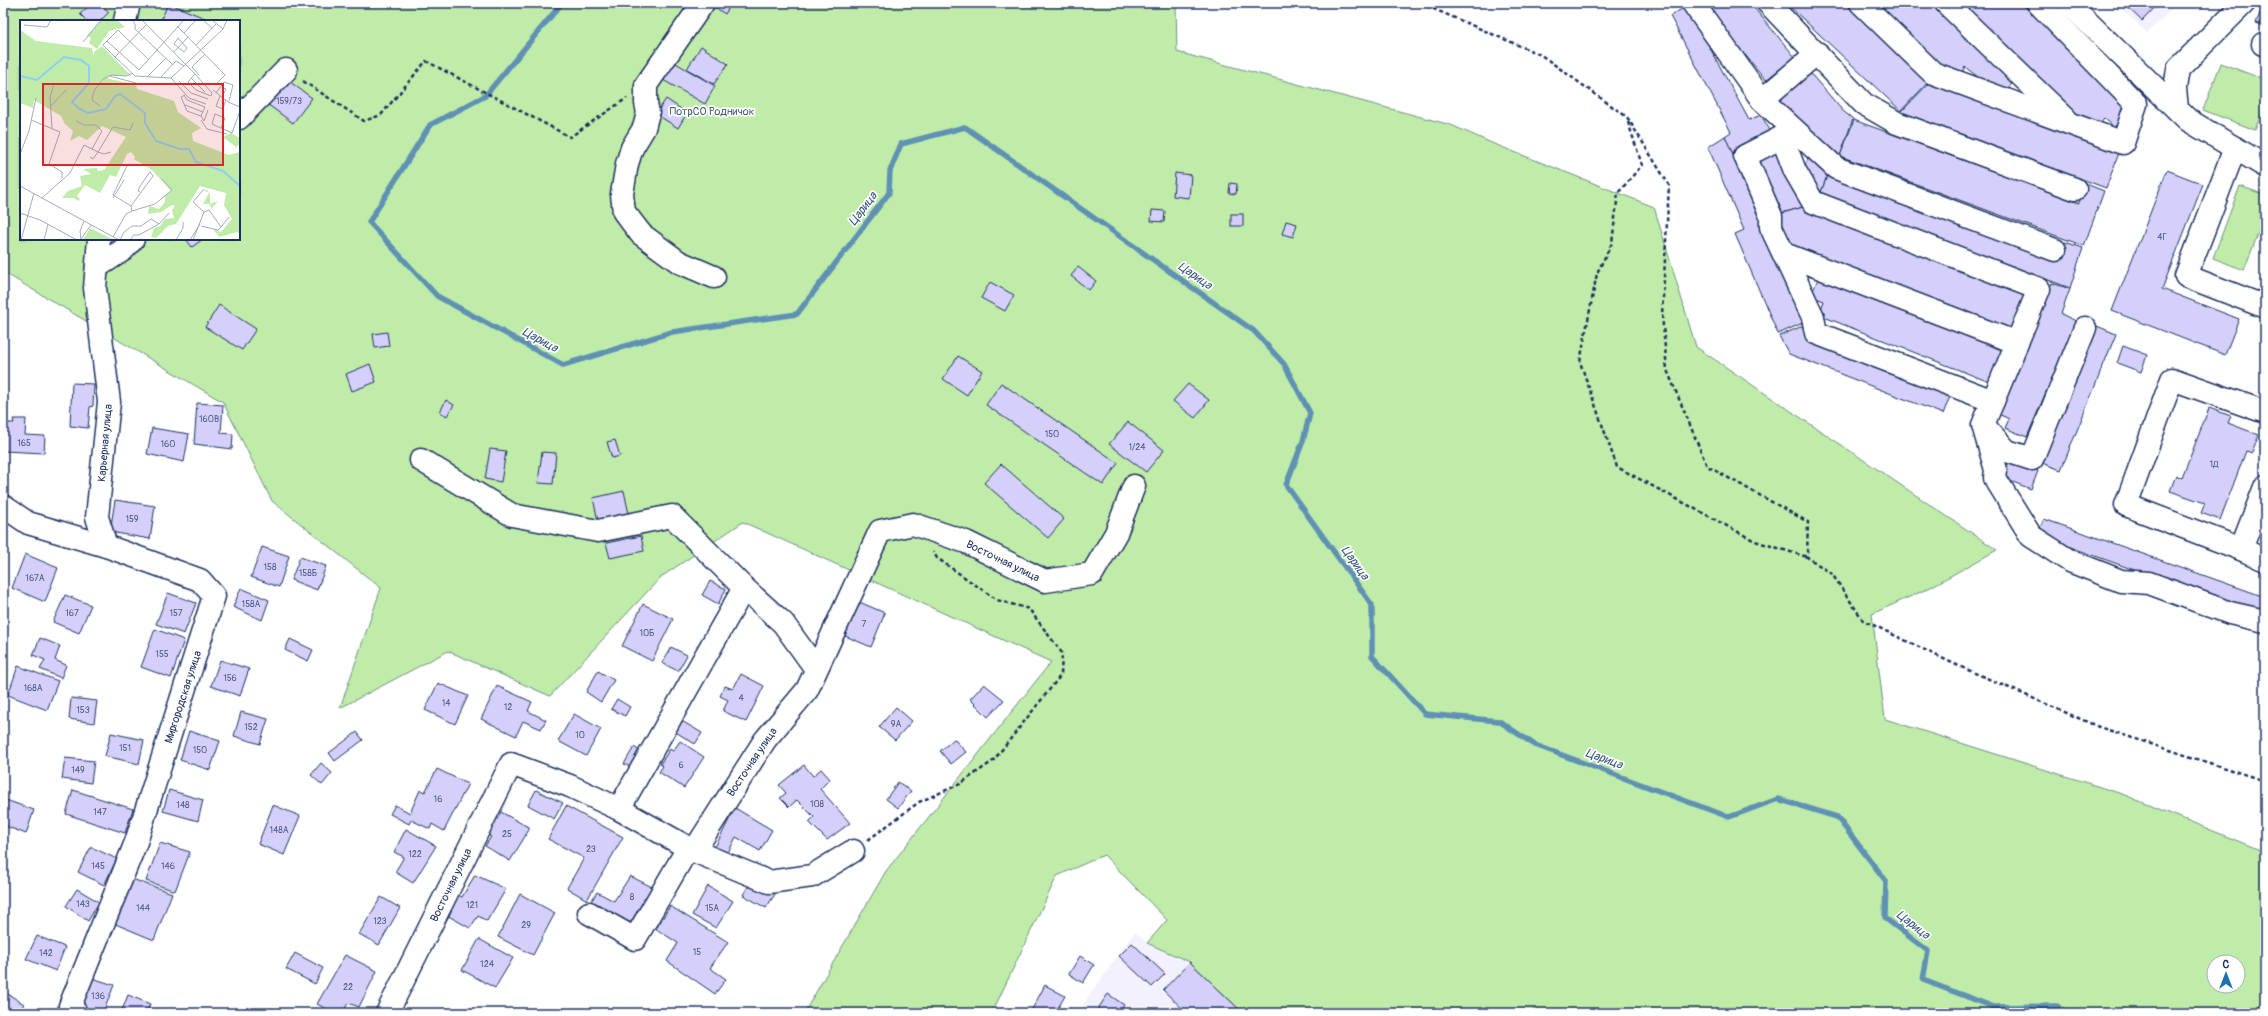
<svg xmlns="http://www.w3.org/2000/svg" width="2268" height="1016" viewBox="0 0 2268 1016" font-family="Pangolin,sans-serif">
	<rect width="100%" height="100%" fill="#fff"/>
	<filter id="ink" filterUnits="userSpaceOnUse"><feTurbulence type="fractalNoise" baseFrequency=".025" numOctaves="2"/><feDisplacementMap in="SourceGraphic" scale="8" xChannelSelector="R" yChannelSelector="G"/><feConvolveMatrix kernelMatrix="1 2 1 2 8 2 1 2 1" color-interpolation-filters="sRGB"/></filter>
	<g filter="url(#ink)">
		<!-- built -->
		<g fill="#f2f1fd">
			<path d="M2115 3H2178L2147 33Z"/>
			<path d="M1135 932 1147 943 1190 962 1243 1013H1077Z"/>
		</g>
		<!-- green -->
		<g fill="#c0eca9" stroke="#6e8e84" fill-rule="evenodd">
			<path d="M3 3H1176L1177 52 1451 125 1494 144 1654 207 1696 347 1997 550 1927 589 1872 614 1885 719 2122 794 2265 852V1013H1243L1190 962 1147 943 1167 920 1104 855 1057 876 992 1013H804L886 871 1051 662 743 522 661 577 550 696 448 651 340 708 381 588 272 501 223 402 3 272ZM21 21H239V239H21ZM2214 962H2238V986H2214Z"/>
			<path d="M2221 63 2265 80V104L2255 130 2203 110Z"/>
			<path d="M2240 186 2265 195V216L2244 270 2213 258Z"/>
		</g>
		<g fill="none" stroke-linecap="round" stroke-linejoin="round">
			<!-- stream -->
			<path stroke="#5f91b4" stroke-width="5.5" d="M562 3 485 96 430 125 369 222 437 296 563 365 672 332 797 314 889 193 890 171 901 144 965 127 1254 331 1284 364 1310 413 1303 441 1286 485 1372 605V656L1425 714 1499 721 1535 745 1729 817 1778 799 1837 817 1886 881 1885 918 1928 951 1923 980 1994 1007 2057 1006 2067 1013"/>
		</g>
		<!-- building -->
		<g fill="#d5d0f9" stroke="#1b2f5e">
			<path d="M92 3H99L109 12 100 21H87L80 14Z"/>
			<path d="M168 3 207 19 161 21Z"/>
			<path d="M715 3H732L725 14 713 6Z"/>
			<path d="M1702 3H1750L1795 57 1766 80Z"/>
			<path d="M1786 3H1846L1929 81 1901 111Z"/>
			<path d="M1874 3H1931L2015 81 2001 95 1965 67 1961 74 1947 71Z"/>
			<path d="M1962 3H2021L2130 112 2114 127 2104 118 2097 126 2081 119Z"/>
			<path d="M2123 3H2159L2142 21Z"/>
			<path d="M2264 3H2265V26L2256 23Z"/>
			<path d="M1687 6 1749 120 1761 115 1771 132 1732 153 1725 136 1731 132 1670 16Z"/>
			<path d="M701 46 728 64 714 84 687 69Z"/>
			<path d="M674 62 715 86 705 104 663 80Z"/>
			<path d="M1810 73 1843 111 1853 119 1840 156 1817 143 1779 100Z"/>
			<path d="M286 79 312 98 293 123 267 104Z"/>
			<path d="M1930 82 2119 153 2106 188 1901 112Z"/>
			<path d="M666 99 687 113 678 128 656 114Z"/>
			<path d="M1854 120 2079 203 2086 184 2104 191 2084 246 1840 156Z"/>
			<path d="M1725 136 1805 322 1778 334 1735 234 1744 230 1708 147Z"/>
			<path d="M1777 151 1803 207 1782 213 1758 160Z"/>
			<path d="M1811 156 1827 176 1820 195 1801 169Z"/>
			<path d="M2167 170 2203 184 2162 289 2239 319 2225 355 2112 311Z"/>
			<path d="M1175 173 1191 175 1189 198 1173 196Z"/>
			<path d="M1827 176 2058 261 2065 242 2083 248 2070 288 1820 195Z"/>
			<path d="M1230 183 1237 184 1236 194 1229 193Z"/>
			<path d="M1803 207 2028 294 2014 330 1788 243 1778 226 1783 213Z"/>
			<path d="M1152 210 1165 211 1164 222 1151 221Z"/>
			<rect x="1231" y="214" width="12" height="12"/>
			<path d="M1286 221 1297 224 1293 237 1282 234Z"/>
			<path d="M186 239H203L192 247Z"/>
			<path d="M1078 267 1096 281 1089 290 1071 276Z"/>
			<path d="M1819 276 2005 349 1992 383 1819 315 1824 301 1811 296Z"/>
			<path d="M990 282 1014 295 1005 311 981 298Z"/>
			<path d="M2052 283 2070 289 2061 314 2076 321 2027 437 2005 428 2009 419 1996 413Z"/>
			<path d="M219 305 256 329 242 350 205 327Z"/>
			<path d="M1805 325 1806 339 1951 394 1943 414 1789 354 1779 336Z"/>
			<path d="M2097 326 2116 334 2061 470 2042 463Z"/>
			<path d="M387 332 389 346 375 348 373 334Z"/>
			<path d="M2123 346 2147 355 2141 372 2117 363Z"/>
			<path d="M958 356 982 371 967 395 943 379Z"/>
			<path d="M370 364 376 382 352 391 346 374Z"/>
			<path d="M72 383 94 384 93 406 90 407 88 428 70 426Z"/>
			<path d="M1001 383 1118 463 1103 485 986 405Z"/>
			<path d="M1188 384 1209 400 1195 418 1173 401Z"/>
			<path d="M446 400 454 405 447 416 440 412Z"/>
			<path d="M197 403 223 405 221 433 233 434 232 449 194 444Z"/>
			<path d="M2209 408 2231 416 2228 423 2259 435 2252 453 2246 451 2220 520 2201 513 2205 503 2170 491 2176 475 2182 478Z"/>
			<path d="M13 419H26L25 435 45 436 44 453 3 451V423H14Z"/>
			<path d="M1128 422 1164 450 1146 472 1109 444Z"/>
			<path d="M152 428 189 434 184 462 147 454Z"/>
			<path d="M615 440 620 456 612 458 607 442Z"/>
			<path d="M490 449 506 451 501 482 485 479Z"/>
			<path d="M542 452 556 453 553 484 538 483Z"/>
			<path d="M2004 458 2038 471 2031 489 1997 476Z"/>
			<path d="M1001 464 1064 519 1048 538 984 483Z"/>
			<path d="M624 491 629 514 598 521 593 498Z"/>
			<path d="M115 500 155 506 150 539 110 532Z"/>
			<path d="M2044 519 2265 597V617L2037 535Z"/>
			<path d="M641 536 644 551 610 558 606 543Z"/>
			<path d="M262 547 289 556 279 587 251 577Z"/>
			<path d="M25 554 58 568 45 602 12 588Z"/>
			<path d="M300 557 326 566 317 590 291 580Z"/>
			<path d="M710 581 726 589 718 604 702 595Z"/>
			<path d="M241 588 269 600 262 620 233 607Z"/>
			<path d="M168 593 196 603 184 634 156 624Z"/>
			<path d="M65 595 91 605 79 633 53 622Z"/>
			<path d="M857 601 885 613 871 647 843 635Z"/>
			<path d="M643 604 673 619 652 661 622 646Z"/>
			<path d="M155 629 184 640 171 678 141 667Z"/>
			<path d="M40 638 60 646 55 660 66 665 61 678 40 669 45 660 33 655Z"/>
			<path d="M290 639 313 650 308 661 285 650Z"/>
			<path d="M671 647 687 655 678 671 662 663Z"/>
			<path d="M220 660 249 669 240 696 211 686Z"/>
			<path d="M18 666 58 681 47 710 8 695Z"/>
			<path d="M598 671 614 680 601 702 586 692Z"/>
			<path d="M741 674 764 686 746 722 723 711 728 700 720 696 725 686 733 689Z"/>
			<path d="M438 683 468 696 455 724 425 710Z"/>
			<path d="M984 684 1004 700 988 717 970 699Z"/>
			<path d="M497 686 532 702 528 711 546 720 541 729 523 721 516 736 481 719Z"/>
			<path d="M71 698 97 701 94 723 69 719Z"/>
			<path d="M617 699 630 707 625 716 611 709Z"/>
			<path d="M896 707 912 721 895 740 879 727Z"/>
			<path d="M241 712 268 719 260 744 234 736Z"/>
			<path d="M574 714 601 729 586 756 558 741Z"/>
			<path d="M680 720 702 733 695 744 674 731Z"/>
			<path d="M189 731 220 741 210 770 180 760Z"/>
			<path d="M357 732 363 740 335 761 329 753Z"/>
			<path d="M111 733 144 740 139 764 105 756Z"/>
			<path d="M954 739 966 752 951 764 940 751Z"/>
			<path d="M680 741 704 757 684 788 659 772 663 766 660 764 670 749 673 751Z"/>
			<path d="M634 747 643 753 634 769 624 764Z"/>
			<path d="M65 758 94 761 91 783 62 779Z"/>
			<path d="M321 763 332 773 322 785 311 775Z"/>
			<path d="M804 765 813 776 821 769 830 779 820 789 850 823 827 840 809 822 814 817 797 800 789 807 780 798 786 793 779 785Z"/>
			<path d="M437 769 468 784 444 831 432 824 430 829 411 820 409 824 390 814 395 805 410 813 420 790 425 792Z"/>
			<path d="M898 782 911 791 898 808 886 799Z"/>
			<path d="M73 790 133 809 125 833 66 814Z"/>
			<path d="M169 790 203 800 198 821 163 811Z"/>
			<path d="M536 790 563 803 554 819 528 805Z"/>
			<path d="M3 799 34 810 26 834 3 825Z"/>
			<path d="M273 805 300 816 284 855 258 844Z"/>
			<path d="M566 806 623 837 587 900 567 888 584 858 548 839Z"/>
			<path d="M735 808 772 830 760 851 736 837 726 857 713 851Z"/>
			<path d="M497 810 530 828 510 861 485 846 491 837 484 832Z"/>
			<path d="M406 829 436 846 413 883 395 872 404 857 394 852Z"/>
			<path d="M160 843 190 852 175 891 146 881Z"/>
			<path d="M91 847 117 859 104 885 78 872Z"/>
			<path d="M475 875 506 889 487 921 478 916 470 928 443 913 454 893 462 897Z"/>
			<path d="M630 876 652 887 629 925 590 903 597 892 614 901Z"/>
			<path d="M132 879 172 893 154 940 113 923Z"/>
			<path d="M750 883 762 886 775 894 766 908 743 895Z"/>
			<path d="M708 886 733 901 716 928 692 915Z"/>
			<path d="M77 889 99 902 88 921 66 906Z"/>
			<path d="M520 894 555 913 533 955 498 937Z"/>
			<path d="M381 897 400 908 379 945 359 934Z"/>
			<path d="M670 906 728 942 710 968 726 979 715 994 667 961 678 943 656 929Z"/>
			<path d="M37 936 65 947 56 971 26 959Z"/>
			<path d="M479 939 513 958 495 988 462 970Z"/>
			<path d="M1132 943 1165 974 1152 987 1119 956Z"/>
			<path d="M295 953 323 968 315 984 286 969Z"/>
			<path d="M345 955 377 971 359 1007 348 1003 343 1013H334L317 1004Z"/>
			<path d="M1080 956 1094 965 1083 983 1069 974Z"/>
			<path d="M1190 962 1243 1013H1187L1163 990Z"/>
			<path d="M92 978 114 985 103 1013 82 1007Z"/>
			<path d="M1045 985 1065 996 1055 1013H1030Z"/>
			<path d="M3 991 24 1004 19 1013H3Z"/>
			<path d="M1108 994 1124 1005 1119 1013H1095Z"/>
			<path d="M128 995 150 1004 147 1013H121Z"/>
		</g>
		<g fill="none" stroke-linecap="round" stroke-linejoin="round">
			<!-- minor casing -->
			<g stroke="#1b2f5e" stroke-width="25">
				<g id="minor">
					<path d="M703 3 646 85V103L648 113 644 128 632 148 627 164 622 194 624 212 641 234 679 262 714 277"/>
					<path d="M1693 3 1762 100 1836 168 2055 250"/>
					<path d="M1768 3 1864 104 1897 123 2075 189"/>
					<path d="M1861 3 1933 73 2123 143 2136 104 2038 3"/>
					<path d="M1946 3 2066 119"/>
					<path d="M2068 3 2188 120 2265 166"/>
					<path d="M125 21 129 3"/>
					<path d="M2263 44 2265 45"/>
					<path d="M1762 100 1817 53"/>
					<path d="M2177 109 2175 88 2178 69 2244 3"/>
					<path d="M239 118 286 70"/>
					<path d="M1794 131 1745 156 1771 216V227L1813 317 1816 333 1993 401 1983 425 2007 451 2032 459 2085 328"/>
					<path d="M1782 137 1795 171 1813 202 2039 289 1993 401"/>
					<path d="M2235 148 2186 276 2263 306 2265 300"/>
					<path d="M99 239 95 288 109 402 97 517 106 546"/>
					<path d="M1784 254 2017 343"/>
					<path d="M97 267 123 250 133 239"/>
					<path d="M2265 412 2172 379 2126 505 2241 549 2265 560"/>
					<path d="M1984 429 1996 470 1995 478 2031 536 2070 561 2121 581 2149 583 2230 613 2265 621"/>
					<path d="M421 460 512 515 598 531 672 516 744 588 619 809"/>
					<path d="M3 506 28 523 106 546 200 580 214 596 136 842 70 1006 76 1013"/>
					<path d="M2241 549 2265 487"/>
					<path d="M744 588 783 623 816 669"/>
					<path d="M694 851 769 882 812 876 853 851"/>
					<path d="M589 913 635 939 688 848"/>
					<path d="M387 1013 511 764 570 786 619 809 694 851 765 740 807 690 880 531 913 524 966 542 1045 581 1092 574 1116 533 1134 486"/>
				</g>
			</g>
			<!-- path -->
			<g stroke="#1b2f5e" stroke-width="2.5" stroke-dasharray="4 3" stroke-linecap="butt">
				<path d="M1420 3 1541 55 1627 117 1669 185 1662 315 1667 370 1707 466 1808 522 1807 557 1832 574 1863 620 1952 663 2099 727 2265 781"/>
				<path d="M303 81 364 121 381 115 426 61 570 137 627 98"/>
				<path d="M1628 122 1642 165 1618 193 1612 243 1597 273 1580 362 1617 467 1755 541 1807 557"/>
				<path d="M868 840 919 802 960 784 993 761 1061 675 1062 653 1029 609 997 600 937 558 933 552"/>
			</g>
			<!-- minor -->
			<use href="#minor" stroke="#fff" stroke-width="22"/>
		</g>
	</g>
	<g text-anchor="middle" dominant-baseline="central" stroke-width="3.5" stroke-linejoin="round" paint-order="stroke">
		<!-- number labels -->
		<g font-size="9" fill="#4a5785">
			<text x="289" y="101">159/73</text>
			<text x="2162" y="237">4Г</text>
			<text x="209" y="419">160В</text>
			<text x="1052" y="434">150</text>
			<text x="24" y="443">165</text>
			<text x="168" y="444">160</text>
			<text x="1137" y="447">1/24</text>
			<text x="2214" y="464">1Д</text>
			<text x="132" y="519">159</text>
			<text x="270" y="567">158</text>
			<text x="308" y="573">158Б</text>
			<text x="35" y="578">167А</text>
			<text x="251" y="604">158А</text>
			<text x="72" y="613">167</text>
			<text x="176" y="613">157</text>
			<text x="864" y="624">7</text>
			<text x="647" y="633">10Б</text>
			<text x="162" y="654">155</text>
			<text x="230" y="678">156</text>
			<text x="33" y="688">168А</text>
			<text x="741" y="698">4</text>
			<text x="446" y="703">14</text>
			<text x="508" y="707">12</text>
			<text x="83" y="710">153</text>
			<text x="896" y="724">9А</text>
			<text x="251" y="727">152</text>
			<text x="580" y="735">10</text>
			<text x="125" y="748">151</text>
			<text x="200" y="750">150</text>
			<text x="681" y="765">6</text>
			<text x="78" y="770">149</text>
			<text x="438" y="799">16</text>
			<text x="817" y="804">108</text>
			<text x="183" y="805">148</text>
			<text x="100" y="812">147</text>
			<text x="279" y="830">148А</text>
			<text x="507" y="834">25</text>
			<text x="591" y="849">23</text>
			<text x="415" y="854">122</text>
			<text x="98" y="866">145</text>
			<text x="168" y="866">146</text>
			<text x="632" y="897">8</text>
			<text x="83" y="904">143</text>
			<text x="472" y="905">121</text>
			<text x="143" y="908">144</text>
			<text x="712" y="908">15А</text>
			<text x="380" y="921">123</text>
			<text x="526" y="925">29</text>
			<text x="697" y="952">15</text>
			<text x="46" y="953">142</text>
			<text x="487" y="964">124</text>
			<text x="348" y="987">22</text>
			<text x="98" y="996">136</text>
		</g>
		<!-- park labels -->
		<g font-size="11" fill="#445e71" stroke="#fff">
			<text x="712" y="111">ПотрСО Родничок</text>
		</g>
		<!-- street labels -->
		<g font-size="11" fill="#1b2f5e" stroke="#fff">
			<text transform="translate(105 443) rotate(-85)">Карьерная улица</text>
			<text transform="translate(1003 561) rotate(26)">Восточная улица</text>
			<text transform="translate(183 697) rotate(-72)">Миргородская улица</text>
			<text transform="translate(752 762) rotate(-56)">Восточная улица</text>
			<text transform="translate(451 885) rotate(-64)">Восточная улица</text>
		</g>
		<!-- water labels -->
		<g font-size="12" font-style="italic" fill="#375882" stroke="#fff">
			<text transform="translate(863 209) rotate(-53)">Царица</text>
			<text transform="translate(1195 276) rotate(35)">Царица</text>
			<text transform="translate(540 340) rotate(29)">Царица</text>
			<text transform="translate(1355 563) rotate(54)">Царица</text>
			<text transform="translate(1604 759) rotate(20)">Царица</text>
			<text transform="translate(1913 925) rotate(38)">Царица</text>
		</g>
	</g>
	<!-- overview -->
	<g transform="translate(20 20)">
		<rect width="220" height="220" fill="#fff"/>
		<path d="M81 0 98 1 105 7 89 11 77 29 69 23 71 18 67 16ZM0 10 16 21 72 28 74 37V32L82 26 111 56H88L89 59 116 64 117 69 154 81 158 92 181 108 172 113 173 121 209 135 220 132V214L217 212 200 217 194 211V209L201 212 212 199 204 185 206 173 180 166 156 204 148 206 136 218 131 217 134 208 140 206 145 199 154 198 152 190 155 186 152 185 141 192 128 194 129 186 139 189 145 182V176L151 171 132 150 114 139 115 137 111 132 107 134 96 157 90 155 80 173 65 165 57 176 60 179 58 181 54 178H42L48 171 62 166 60 156 71 154 63 149 77 148 78 151 84 150 106 117 82 106 67 120 59 116 50 121 53 111 45 104 41 96 14 80 13 88 0 83ZM211 113 220 118V124L216 127 203 117ZM184 170H187L190 174V184L198 181 192 188 194 192 189 184H183L189 173ZM70 208 94 220H63Z" fill="#c0eca9"/>
		<path fill="none" stroke="#8cd2ee" stroke-width="2" d="M0 56 17 60 44 37 61 40 69 46V63L52 82 58 88 68 93 86 89 95 76 100 74 125 93V103L136 121 160 129H169L176 142 203 151 220 166"/>
		<path fill="none" stroke="#a4acbf" stroke-width="1" d="M112 0 115 4V9L153 45M122 0 175 54 168 62 176 70 191 76 192 73 175 54M183 0 192 8M192 0 203 9M4 5 27 7 31 0M126 5 95 37 115 56 151 58 169 78 186 84M157 6 205 55 196 64M164 13 176 0M158 18 167 28 164 32 154 24ZM87 21 119 50 164 0M63 22 81 0M176 25 196 4M154 32 168 17M95 37 83 25 98 10 129 40M179 55 172 47 185 34M89 56 116 63M128 56 146 38M141 57 156 41 164 46M151 58 203 9 207 0M171 58 185 72M159 61 171 73 188 79M193 70 208 82 220 87M196 73 204 62 213 65 209 81M164 75 167 80 185 87 181 96M165 75 161 77 167 91 181 96 184 101 188 90M200 76 196 86 203 89 206 79M202 77 206 69 203 68M165 85 183 92M31 86 46 70M80 86 72 80 74 71 83 59 91 55 107 56 112 53M11 100 40 112 29 144 42 152V158M181 100 187 109 207 114M56 101 64 105H76L82 111 72 129M32 108 30 77 34 64M201 108 205 98 195 94 192 104 212 113 220 91M78 132 84 134 91 132M0 134 9 111 16 78M70 137 73 139 78 132M0 166 99 220M22 178 50 153 64 125 78 132 93 107 110 110 113 103M93 178 104 160M111 186 133 156 130 152 120 166 118 171 120 172M112 191 135 184 152 170 142 159M184 192 189 190 201 207 209 197M0 193 20 200 57 220M139 204 149 193M181 206 198 210 203 205M93 217 106 194 112 191 111 186 93 175 107 146M61 219 71 205M1 220 14 173M24 220 28 204M61 220 60 211 64 201M100 220 104 212 112 206H121L131 199 139 204 119 215H114L110 220M156 220 163 208V202M170 220 180 204M173 220 184 192 173 182 184 169"/>
		<path fill="#d62828" fill-opacity="0.15" stroke="#d62828" stroke-width="2" d="M23 64H203V145H23Z"/>
		<rect width="220" height="220" fill="none" stroke="#1b2f5e" stroke-width="2"/>
	</g>
	<!-- margin -->
	<rect width="2268" height="1016" fill="none" stroke="#fff" stroke-width="16"/>
	<rect x="8" y="8" width="2252" height="1000" fill="none" stroke="#1b2f5e" stroke-width="1.5" filter="url(#ink)"/>
	<!-- north arrow -->
	<g transform="translate(2226 974)"><circle r="19" fill="#ffffff" stroke="#a4acbf"/>
	<path d="M0-3L7 15L0 10L-7 15Z" fill="#1f6fb2"/>
	<text y="-6" font-size="11" font-weight="bold" text-anchor="middle" fill="#1b2f5e">С</text>
	</g>
</svg>
